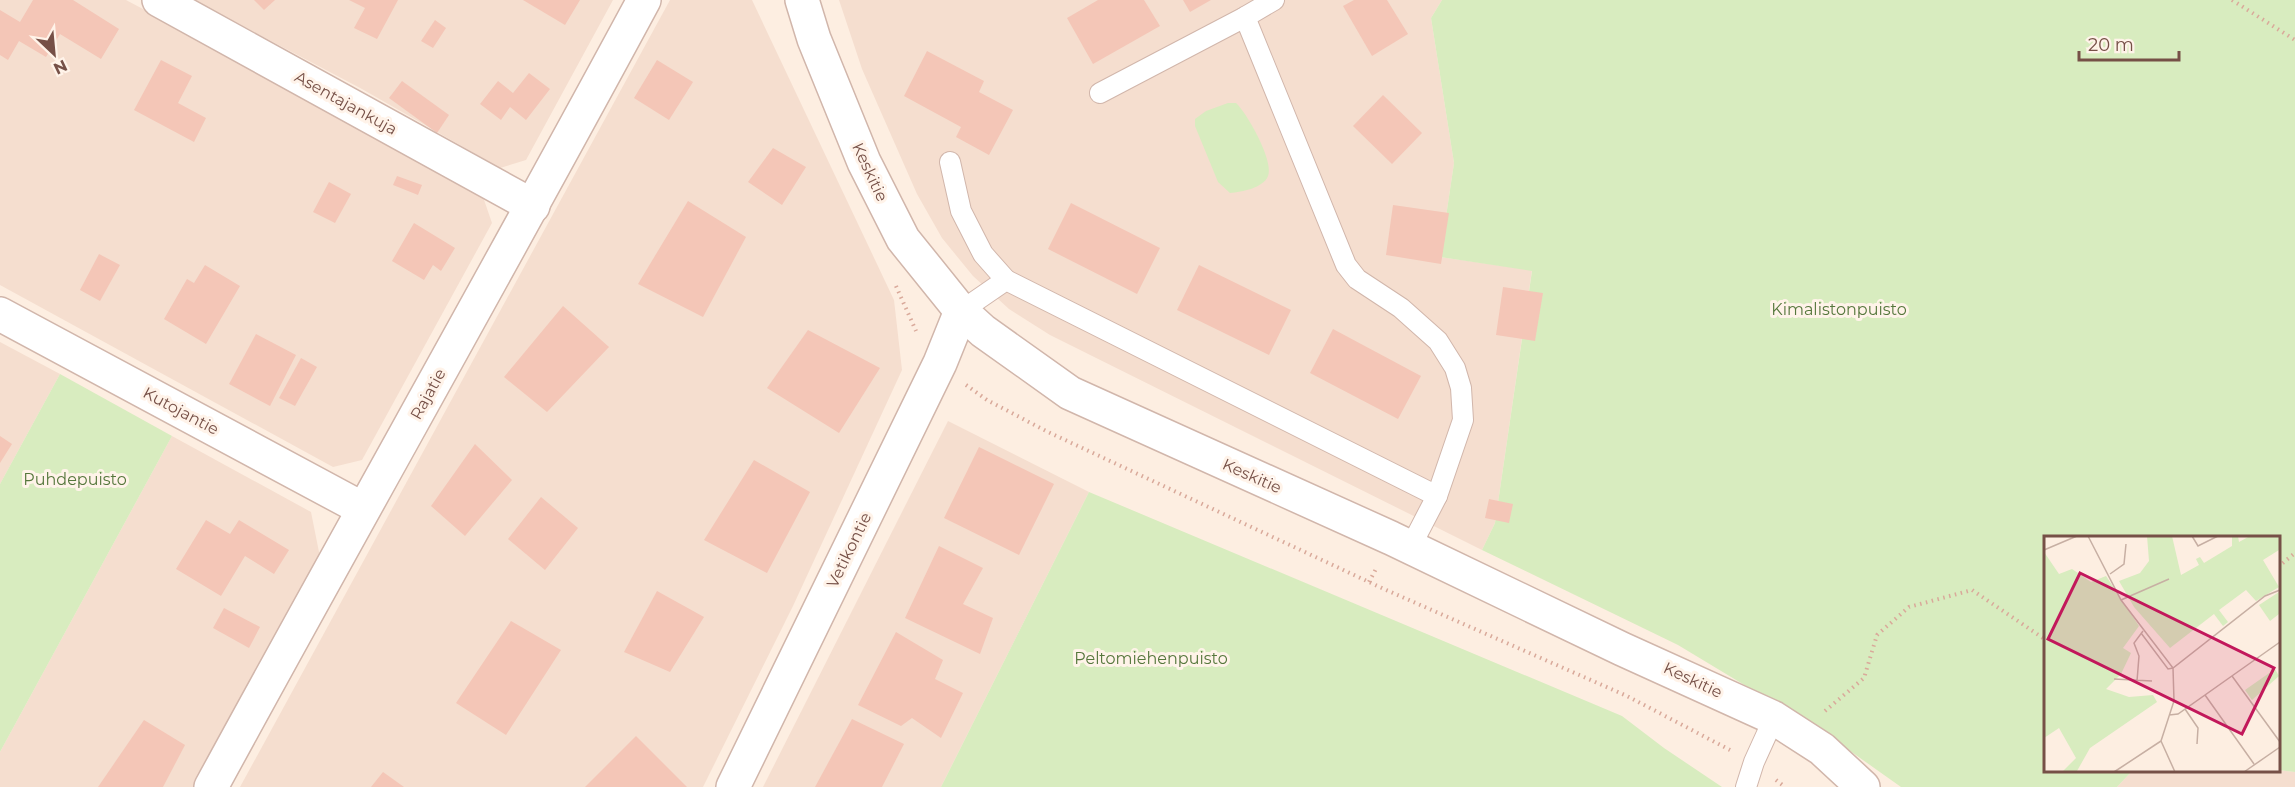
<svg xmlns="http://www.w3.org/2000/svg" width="2295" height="787" viewBox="0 0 2295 787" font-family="Montserrat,sans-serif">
	<rect width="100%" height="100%" fill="#fdeee1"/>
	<!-- residential -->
	<g fill="#f5decf">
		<path d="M0 0H126L348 118 482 194 492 223 362 460 333 467 0 285Z"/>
		<path d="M193 0H613L526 160 500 168 362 89Z"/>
		<path d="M670 0H752L894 300 902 370 793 606 703 787H240Z"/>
		<path d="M839 0H1442L1431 18 1454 163 1440 257 1532 270 1495 523 1482 550 1050 335 1009 309 973 276 942 238 917 194 862 69Z"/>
		<path d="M0 342 60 374 0 484Z"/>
		<path d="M948 421 1089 492 941 787H763Z"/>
		<path d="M172 436 311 512 320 557 195 787H0V752Z"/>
		<path d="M2279 770 2295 772V787H2117L2132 771Z"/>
	</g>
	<!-- green -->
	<g fill="#d8ecbf">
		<path d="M1442 0H2295V772L2279 770 2278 538H2046V770L2132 771 2117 787H1901L1829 736 1678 645 1482 550 1495 523 1532 271 1440 257 1454 163 1431 18Z"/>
		<path d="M1228 103H1236C1247 113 1274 161 1268 176 1263 188 1242 192 1230 193L1218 182 1195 126V119L1206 111Z"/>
		<path d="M60 374 172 436 0 752V484Z"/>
		<path d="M1089 492 1622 716 1664 748 1722 787H941Z"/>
	</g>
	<!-- building -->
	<g fill="#f4c6b7">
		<path d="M33 0H73L119 29 101 59 60 34 46 57 19 41 8 60 0 55V10L20 22Z"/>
		<path d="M254 0H275L264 10Z"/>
		<path d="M349 0H398L377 39 354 28 365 8Z"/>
		<path d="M523 0H580L565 25Z"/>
		<path d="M1098 0H1144L1160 26 1093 64 1067 18Z"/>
		<path d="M1183 0H1211L1190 12Z"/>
		<path d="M1354 0H1387L1408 34 1372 56 1343 6Z"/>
		<path d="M435 20 446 28 433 48 421 41Z"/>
		<path d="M927 51 984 81 979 92 1013 110 989 155 956 137 961 127 904 96Z"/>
		<path d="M161 60 192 76 178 103 206 118 194 142 134 110Z"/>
		<path d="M657 60 693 82 669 120 634 98Z"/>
		<path d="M529 73 550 89 526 120 510 107 501 120 480 104 498 81 513 93Z"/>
		<path d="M402 81 449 115 437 133 389 98Z"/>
		<path d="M1383 95 1422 133 1392 164 1353 126Z"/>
		<path d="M773 148 806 167 782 205 748 182Z"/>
		<path d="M397 176 422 185 418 195 393 185Z"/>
		<path d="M329 182 351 194 335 223 313 212Z"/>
		<path d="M688 201 746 237 703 317 638 284Z"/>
		<path d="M1071 203 1160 248 1137 294 1048 249Z"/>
		<path d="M1393 205 1449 213 1441 264 1386 255Z"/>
		<path d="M414 223 455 248 441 271 433 265 424 280 392 261Z"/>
		<path d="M99 254 120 265 100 301 80 290Z"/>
		<path d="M205 265 240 286 206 344 164 319 187 279 194 283Z"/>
		<path d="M1199 265 1291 310 1269 355 1177 310Z"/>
		<path d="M1503 287 1543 293 1535 341 1496 335Z"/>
		<path d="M563 306 609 347 547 412 504 377Z"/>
		<path d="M1333 329 1421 376 1398 419 1310 373Z"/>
		<path d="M808 330 880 368 839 433 767 388Z"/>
		<path d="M256 334 296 355 270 406 229 384Z"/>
		<path d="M301 358 317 367 295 406 279 398Z"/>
		<path d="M0 436 12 444 0 463Z"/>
		<path d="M475 444 512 480 465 536 431 506Z"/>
		<path d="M979 447 1054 484 1019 555 944 518Z"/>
		<path d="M754 460 810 492 767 573 704 540Z"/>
		<path d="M541 497 578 528 545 570 508 539Z"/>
		<path d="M1489 499 1513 504 1509 523 1485 518Z"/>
		<path d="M206 520 230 534 239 520 289 550 274 574 245 556 221 596 176 569Z"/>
		<path d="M939 546 983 568 963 604 993 618 980 654 905 618Z"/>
		<path d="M657 591 704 617 670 672 624 652Z"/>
		<path d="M224 608 260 627 249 648 213 628Z"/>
		<path d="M511 621 561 650 506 735 456 703Z"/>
		<path d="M896 632 943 660 935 679 963 693 941 738 912 718 901 726 858 705Z"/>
		<path d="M852 719 904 744 882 787H815Z"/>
		<path d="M144 720 185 745 163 787H98Z"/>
		<path d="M636 736 687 787H585Z"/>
		<path d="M383 772 404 787H371Z"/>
	</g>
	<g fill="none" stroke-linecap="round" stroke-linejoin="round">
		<!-- lane casing -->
		<g stroke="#d1b6ab" stroke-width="22">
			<g id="lane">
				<path d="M1245 17 1346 265 1357 279 1401 308 1438 341 1455 368 1461 388 1463 420 1437 496 1410 548"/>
				<path d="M1100 93 1245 17 1274 0"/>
				<path d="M950 162 961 211 983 254 1006 280"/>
				<path d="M961 311 1006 280 1437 496"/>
				<path d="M1746 787 1754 762 1774 718"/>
			</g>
		</g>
		<!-- street casing -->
		<g stroke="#d1b6ab" stroke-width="36">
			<g id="street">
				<path d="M159 0 533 206"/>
				<path d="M802 0 814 39 864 162 903 239 961 311 983 331 1070 393 1391 538 1622 649 1774 718 1822 749 1863 787"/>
				<path d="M0 314 363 509"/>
				<path d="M211 787C354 524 502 264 644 0"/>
				<path d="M733 787 940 363 961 311"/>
			</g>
		</g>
		<!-- path -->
		<g stroke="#d9a99a" stroke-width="4" stroke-dasharray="1.5 4.5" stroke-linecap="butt">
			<path d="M2232 0 2295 40"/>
			<path d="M896 286 916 331"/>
			<path d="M966 385 987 400 1048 432 1384 589 1627 696 1730 750"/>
			<path d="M2278 567 2295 553"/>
			<path d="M1369 582 1377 567"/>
			<path d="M1825 711 1864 678 1877 635 1909 607 1972 590 2046 640"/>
			<path d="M1776 780 1785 787"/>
		</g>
		<!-- lane -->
		<use href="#lane" stroke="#fff" stroke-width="20"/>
		<!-- street -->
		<use href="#street" stroke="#fff" stroke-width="33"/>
	</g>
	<g text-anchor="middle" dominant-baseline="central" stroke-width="6" stroke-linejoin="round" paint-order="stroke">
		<!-- street labels -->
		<g font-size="16" fill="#765047" stroke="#fff3e9">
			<text transform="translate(346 103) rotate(29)">Asentajankuja</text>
			<text transform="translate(870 172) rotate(65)">Keskitie</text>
			<text transform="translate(428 394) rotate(-61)">Rajatie</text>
			<text transform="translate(181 411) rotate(28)">Kutojantie</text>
			<text transform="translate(1252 476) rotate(24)">Keskitie</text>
			<text transform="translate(849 550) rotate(-64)">Vetikontie</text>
			<text transform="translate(1693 680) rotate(25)">Keskitie</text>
		</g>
		<!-- park labels -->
		<g font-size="16" fill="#56773c" stroke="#fff3e9">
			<text x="1839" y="309">Kimalistonpuisto</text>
			<text x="75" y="479">Puhdepuisto</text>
			<text x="1151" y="658">Peltomiehenpuisto</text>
		</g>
	</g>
	<!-- overview -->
	<g transform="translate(2044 536)">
		<rect width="236" height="236" fill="#fdeee1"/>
		<path d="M103 0H128L137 39 155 29 152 23 156 21 160 27 188 10V0H194L195 6 206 0H235V14L219 24 235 51 212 65 202 54 175 74 184 86 179 90 170 78 126 112 90 71 75 45 96 37 105 25ZM0 16 15 38 28 33 47 46 62 40 95 90 79 112 87 117 77 138 62 153 85 161 109 159 113 166 46 212 33 235H19L32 222 15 192 0 202ZM235 56V78L226 85 215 69ZM231 133 235 140 208 164 201 154Z" fill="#d8ecbf"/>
		<path fill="none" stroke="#c7afa3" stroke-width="1.5" d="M44 0 77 64 129 132 130 165 117 205 131 236M148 0 154 10 174 0M0 14 33 0M66 38 80 28 82 8M77 64 125 43M97 97 124 133 129 132 221 60 236 54M188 140 236 206M70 143 108 145M93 145 95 120 90 107 99 95M161 159 210 228M141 173 154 192 153 208M125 179 134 178 236 106M70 236 117 205M200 236 236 211"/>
		<path fill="#c2185b" fill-opacity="0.15" stroke="#c2185b" stroke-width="3" d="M36 37 230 132 198 198 4 103Z"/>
		<rect width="236" height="236" fill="none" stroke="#765047" stroke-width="3"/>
	</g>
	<!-- north arrow -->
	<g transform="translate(54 54) rotate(154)" stroke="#fff3e9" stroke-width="4.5" paint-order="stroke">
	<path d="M0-4.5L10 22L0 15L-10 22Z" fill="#765047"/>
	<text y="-9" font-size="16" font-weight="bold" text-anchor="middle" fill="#765047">N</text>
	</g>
	<!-- scale -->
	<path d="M2079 51v9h100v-9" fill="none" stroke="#765047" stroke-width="3"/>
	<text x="2088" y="51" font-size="18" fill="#765047" stroke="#fff3e9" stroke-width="4.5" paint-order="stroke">20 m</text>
</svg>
